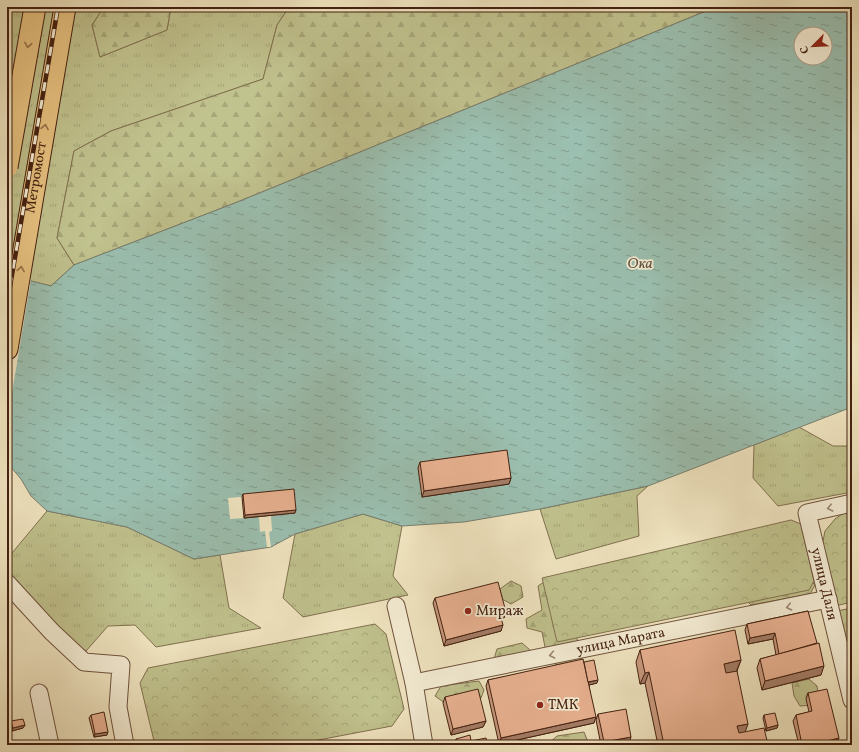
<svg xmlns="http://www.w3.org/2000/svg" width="859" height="752" viewBox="0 0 859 752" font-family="Vollkorn,serif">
	<defs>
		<pattern id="grass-tufts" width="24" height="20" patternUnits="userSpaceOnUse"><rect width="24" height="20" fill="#c1c38f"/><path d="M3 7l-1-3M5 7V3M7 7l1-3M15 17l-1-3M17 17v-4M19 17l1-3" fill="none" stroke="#a7a77a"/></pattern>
		<pattern id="forest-firs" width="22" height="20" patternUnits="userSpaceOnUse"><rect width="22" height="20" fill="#c1c38f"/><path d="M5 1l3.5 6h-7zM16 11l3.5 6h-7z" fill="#a7a77a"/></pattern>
		<pattern id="park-crowns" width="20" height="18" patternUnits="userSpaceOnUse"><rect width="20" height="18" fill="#c1c38f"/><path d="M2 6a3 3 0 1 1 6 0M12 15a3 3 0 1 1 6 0" fill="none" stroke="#a7a77a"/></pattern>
		<pattern id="water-ripples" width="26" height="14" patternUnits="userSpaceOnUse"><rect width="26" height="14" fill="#9bc0b1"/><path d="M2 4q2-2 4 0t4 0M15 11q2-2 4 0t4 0" fill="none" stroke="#809c8f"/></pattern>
	</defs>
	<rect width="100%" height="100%" fill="#f1e6c2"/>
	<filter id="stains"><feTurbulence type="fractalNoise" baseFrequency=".005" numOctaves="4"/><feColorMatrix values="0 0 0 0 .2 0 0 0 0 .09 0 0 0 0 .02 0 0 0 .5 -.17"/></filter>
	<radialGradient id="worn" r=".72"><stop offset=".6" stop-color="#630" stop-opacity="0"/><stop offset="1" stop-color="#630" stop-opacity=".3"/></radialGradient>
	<!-- grass -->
	<g fill="url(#grass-tufts)" stroke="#827250">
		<path d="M7 7H104L92 25 100 57 167 30 171 7H289L277 25 263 79 111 131 74 151 57 238 74 265 51 286 7 275Z"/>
		<path d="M799 427 833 446H852V492L778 506 753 478 754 445Z"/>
		<path d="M648 486 637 496 639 536 556 559 540 509Z"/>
		<path d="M47 511 127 527 194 559 220 555 229 608 261 628 156 647 135 625 108 626 86 651 72 643 7 574V559Z"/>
		<path d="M363 514 402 526 393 576 408 595 303 617 283 598 295 534Z"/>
		<path d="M852 608V675L837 611Z"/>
	</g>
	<!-- forest -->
	<g fill="url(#forest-firs)" stroke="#827250">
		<path d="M104 7H171L167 30 100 57 92 25Z"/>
		<path d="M289 7H716L235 203 74 265 57 238 74 151 111 131 263 79 277 25Z"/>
		<path d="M808 578 815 585 810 594 751 605 746 600Z"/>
		<path d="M547 580 576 635 583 661 555 671 556 658 545 647 542 632 527 628 526 619 542 610 538 586Z"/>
		<path d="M511 581 521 586 523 597 511 604 502 599 500 589Z"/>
		<path d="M522 643 530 650 527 656 494 659 497 649Z"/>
		<path d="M809 679 817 686 819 698 813 705 800 706 794 696 792 683Z"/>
		<path d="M479 681 484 690 481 698 449 706 435 696 441 686Z"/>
		<path d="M584 732 588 742 586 745H547L557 736Z"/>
	</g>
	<!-- park -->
	<g fill="url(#park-crowns)" stroke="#827250">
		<path d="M852 510V602L835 606 822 546 825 531 835 519 845 512Z"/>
		<path d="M791 520 801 524 814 581 809 590 557 642 542 578Z"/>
		<path d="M375 624 386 634 404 709 392 726 292 745H155L140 683 148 668Z"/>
	</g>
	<!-- water -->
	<path fill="url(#water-ripples)" stroke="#788071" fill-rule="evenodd" d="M716 7H852V407L648 486 540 509 464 522 402 526 363 514 295 534 271 547 194 559 127 527 47 511 31 496 21 479 10 466 7 465V275L51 286 74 265 235 203ZM801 34H825V58H801Z"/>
	<!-- pier -->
	<g fill="#f1e6c2">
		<path d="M7 273 31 279 7 423Z"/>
		<path d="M293 492 295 513 271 516 272 531 269 532 271 547H267L265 531 260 532 259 517 230 519 228 498Z"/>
	</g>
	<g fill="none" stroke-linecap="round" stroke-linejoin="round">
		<!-- minor casing -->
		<g stroke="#6f523d" stroke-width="19">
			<g id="minor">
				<path id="s1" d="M852 503 807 513 852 700"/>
				<path d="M7 583 52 632 84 662 121 665 118 707 125 745"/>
				<path d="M396 606 414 683 424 745"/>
				<path id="s2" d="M414 683 828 599"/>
				<path d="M39 693 50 745"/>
			</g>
		</g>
		<!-- major casing -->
		<g stroke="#442111" stroke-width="23">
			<g id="major">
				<path id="s3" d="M7 349 65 7"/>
			</g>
		</g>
		<!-- minor -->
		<use href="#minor" stroke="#f6efd7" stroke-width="17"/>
		<!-- major -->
		<use href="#major" stroke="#e8c381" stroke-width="21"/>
		<!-- rail casing -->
		<g stroke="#442111" stroke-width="4.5">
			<g id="rail">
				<path d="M7 173 35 7"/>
				<path d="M7 304 58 7"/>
			</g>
		</g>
		<!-- rail -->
		<use href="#rail" stroke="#f6efd7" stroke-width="3" stroke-dasharray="9" stroke-linecap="butt"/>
		<!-- major-bridge casing -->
		<g stroke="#442111" stroke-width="23" stroke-linecap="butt">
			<path id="major-bridge" d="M7 167 35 7"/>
		</g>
		<!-- major-bridge -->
		<use href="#major-bridge" stroke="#e8c381" stroke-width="21"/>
	</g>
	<!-- wall -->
	<g fill="#c99a7e" stroke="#442111">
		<path d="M420 462 511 478 509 484 422 497 418 468Z"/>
		<path d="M243 494 295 513 244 518 242 497Z"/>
		<path d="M435 598 506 612 504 618 501 619V631L444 646 433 603Z"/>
		<path d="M808 611 821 675 762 690 757 668 760 659 776 655 773 639 748 644 745 630 747 624Z"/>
		<path d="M640 650 741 660 737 671 745 732 768 745H658L645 683 640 684 636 662Z"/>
		<path d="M584 662 597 683 589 685 594 723 499 744 486 686 488 680Z"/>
		<path d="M808 693 836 744 799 745 793 721 796 715 809 712 806 699Z"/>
		<path d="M445 697 486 721 483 727 451 735 443 703Z"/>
		<path d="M598 714 629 743 616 745H601L596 720Z"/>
		<path d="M91 715 107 735 94 737 89 718Z"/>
		<path d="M764 715 778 725 777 728 766 731 763 718Z"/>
		<path d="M11 721 25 725 23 728 12 731 10 724Z"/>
		<path d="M456 739 471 741 488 745H454Z"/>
	</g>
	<!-- shaded-wall -->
	<g fill="#a47d67" stroke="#442111">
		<path d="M511 478 509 484 422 497 424 491Z"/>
		<path d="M296 510 295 513 244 518 245 515Z"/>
		<path d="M506 612 504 618 498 620 500 614Z"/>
		<path d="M503 625 501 631 444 646 446 640Z"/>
		<path d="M775 633 773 639 748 644 750 638Z"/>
		<path d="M741 660 736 672 720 675 724 664Z"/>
		<path d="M824 666 821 675 762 690 765 681Z"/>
		<path d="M649 672 645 683 640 684 645 673Z"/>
		<path d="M598 680 597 683 585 686 586 683Z"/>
		<path d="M596 717 594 723 499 744 501 738Z"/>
		<path d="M486 721 483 727 451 735 453 729Z"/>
		<path d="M748 724 744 735 733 737 737 726Z"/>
		<path d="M25 725 23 728 12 731 13 728Z"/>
		<path d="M778 725 777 728 766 731 767 728Z"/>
		<path d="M108 732 107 735 94 737 95 734Z"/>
		<path d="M631 737 629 743 616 745H602L604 742Z"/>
		<path d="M839 738 836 744 834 745H810Z"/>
	</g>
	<!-- building -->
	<g fill="#eab393" stroke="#442111">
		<path d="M507 450 511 478 424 491 420 462Z"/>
		<path d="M294 489 296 510 245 515 243 494Z"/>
		<path d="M498 582 506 612 500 614 503 625 446 640 435 598Z"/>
		<path d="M808 611 817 643 779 654 775 633 750 638 747 624Z"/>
		<path d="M735 630 741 660 724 664 726 673 737 671 748 724 737 726 739 733 764 728 768 745H664L649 672 645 673 640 650Z"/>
		<path d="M819 643 824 666 765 681 760 659Z"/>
		<path d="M583 659 596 717 501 738 488 680Z"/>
		<path d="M594 660 598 680 588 682 584 662Z"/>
		<path d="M478 689 486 721 453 729 445 697Z"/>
		<path d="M827 689 839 738 810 745H802L796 715 812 711 808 693Z"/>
		<path d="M626 709 631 737 604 742 598 714Z"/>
		<path d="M104 712 108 732 95 734 91 715Z"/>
		<path d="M775 713 778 725 767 728 764 715Z"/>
		<path d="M23 719 25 725 13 728 11 721Z"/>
		<path d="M470 735 471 741 486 738 488 745H457L456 739Z"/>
	</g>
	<!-- one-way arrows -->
	<defs><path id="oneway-chevron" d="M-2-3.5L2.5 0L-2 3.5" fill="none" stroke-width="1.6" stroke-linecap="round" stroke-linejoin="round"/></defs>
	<g stroke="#967249">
		<use href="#oneway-chevron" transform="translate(28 45) rotate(100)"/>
		<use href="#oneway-chevron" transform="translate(45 127) rotate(-80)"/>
		<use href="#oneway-chevron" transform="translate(21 269) rotate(-80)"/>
	</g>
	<g stroke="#9d8874">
		<use href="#oneway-chevron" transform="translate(830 508) rotate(167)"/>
		<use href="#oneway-chevron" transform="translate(789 607) rotate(168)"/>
		<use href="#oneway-chevron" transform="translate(552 655) rotate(169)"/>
	</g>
	<!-- markers -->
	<g fill="#8f2418" stroke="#f6efd7" stroke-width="1.5">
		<circle cx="468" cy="611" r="4"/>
		<circle cx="540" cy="705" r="4"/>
	</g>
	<g text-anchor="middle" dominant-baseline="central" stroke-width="3.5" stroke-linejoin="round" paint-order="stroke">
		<!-- street labels -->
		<g font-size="14" fill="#442111" stroke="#f6efd7">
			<text stroke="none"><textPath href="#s3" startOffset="174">Метромост</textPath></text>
			<text stroke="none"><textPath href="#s1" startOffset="119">улица Даля</textPath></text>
			<text stroke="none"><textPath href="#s2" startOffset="211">улица Марата</textPath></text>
		</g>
		<!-- poi labels -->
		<g font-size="14" fill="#442111" stroke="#f6efd7" text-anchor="start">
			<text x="476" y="611">Мираж</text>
			<text x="548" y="705">ТМК</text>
		</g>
		<!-- water labels -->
		<g font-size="15" font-style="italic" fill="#5e5141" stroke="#f6efd7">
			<text x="640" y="264">Ока</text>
		</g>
	</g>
	<!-- margin -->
	<rect width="859" height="752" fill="none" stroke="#f1e6c2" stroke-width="24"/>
	<rect x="8" y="8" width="843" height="736" fill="none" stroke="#442111" stroke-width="2"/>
	<rect x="12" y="12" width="835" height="728" fill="none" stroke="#442111"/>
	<!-- north arrow -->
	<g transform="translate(813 46) rotate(246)"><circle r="19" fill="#f6efd7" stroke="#af9d88"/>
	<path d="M0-3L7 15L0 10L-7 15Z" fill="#8f2418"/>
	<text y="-6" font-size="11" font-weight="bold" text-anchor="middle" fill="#442111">С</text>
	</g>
	<rect width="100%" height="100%" filter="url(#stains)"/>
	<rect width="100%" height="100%" fill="url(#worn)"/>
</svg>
